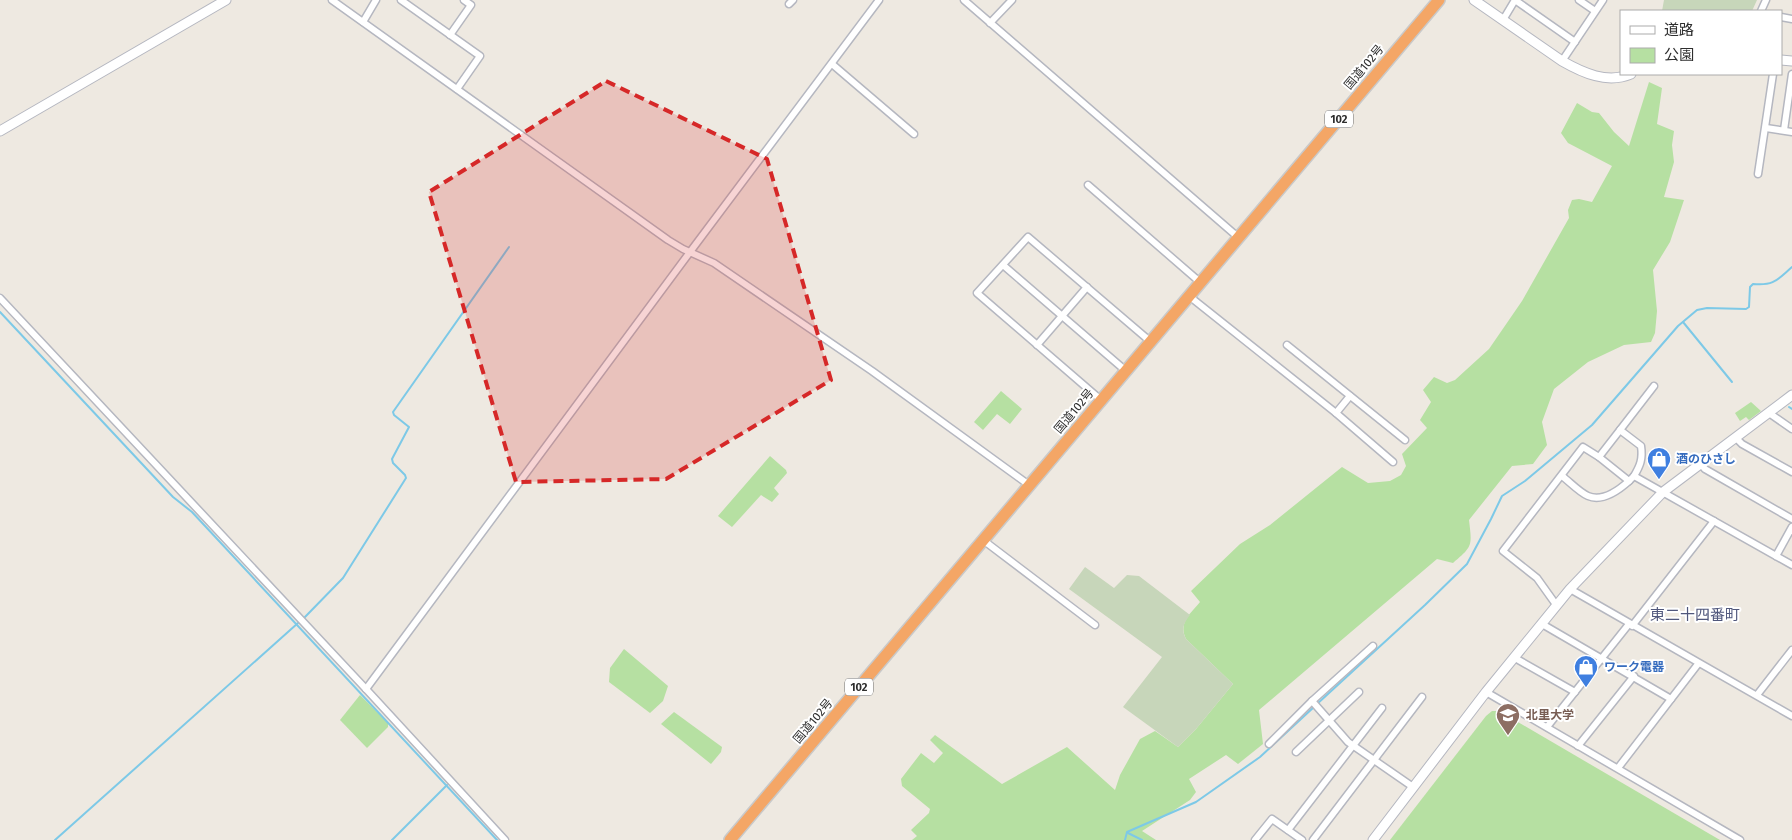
<svg xmlns="http://www.w3.org/2000/svg" width="1792" height="840" viewBox="0 0 1792 840" font-family="'Fira Sans','Noto Sans JP',sans-serif">
	<rect width="100%" height="100%" fill="#eee9e1"/>
	<!-- green -->
	<g fill="#b6e0a2">
		<path d="M1649 82 1662 88 1657 124 1674 131 1672 145 1674 162 1664 197 1684 200 1670 242 1653 270 1657 311 1655 333 1651 342 1624 345 1588 362 1554 389 1542 422 1547 445 1533 464 1512 466 1469 520C1472 546 1473 546 1453 563L1437 559 1259 710 1263 744 1238 764 1226 755 1189 779 1196 792 1190 800 1142 831 1156 840H912L917 836 911 830 929 813 930 809 902 786 901 779 921 753 934 763 943 753 930 740 935 735 1002 784 1067 747 1115 790 1120 775 1140 739 1155 731 1178 747 1196 729 1233 684 1186 639C1178 623 1190 614 1200 602L1191 591 1240 544 1270 525 1342 467 1368 483 1390 481 1401 475 1406 466 1402 454 1427 428 1420 420 1431 402 1423 390 1434 377 1447 383 1455 380 1489 349 1522 301 1569 218 1568 210 1572 200 1579 199 1592 202 1612 166 1568 143 1561 133 1577 103 1592 112 1599 113 1614 132 1629 146Z"/>
		<path d="M1001 391 1022 409 1010 424 997 414 983 430 974 422Z"/>
		<path d="M1751 402 1761 411 1749 420 1746 417 1740 421 1735 413Z"/>
		<path d="M770 456 786 470 787 473 774 488 779 494 772 502 761 495 732 527 718 516Z"/>
		<path d="M624 649 668 686 663 701 650 713 609 682 610 668Z"/>
		<path d="M360 695 388 723V727L367 748 340 720Z"/>
		<path d="M1492 711H1499L1720 840H1390L1486 716Z"/>
		<path d="M674 712 722 747 721 752 711 764 661 724Z"/>
	</g>
	<!-- cemetery -->
	<g fill="#c7d6ba">
		<path d="M1664 0H1757L1752 11H1662Z"/>
		<path d="M1085 567 1114 588 1127 575 1139 576 1190 615C1183 624 1181 629 1186 639L1233 684 1196 729 1178 747 1123 707 1162 657 1069 589Z"/>
	</g>
	<g fill="none" stroke-linecap="round" stroke-linejoin="round">
		<!-- stream -->
		<g stroke="#7dc9e7" stroke-width="2">
			<path d="M0 312 173 497 192 512 497 840"/>
			<path d="M1683 322 1732 382"/>
			<path d="M1789 407 1792 409"/>
			<path d="M304 618 343 578 406 478 405 475 393 463 392 459 409 427 394 415 393 412 509 247"/>
			<path d="M1317 704 1425 605 1467 564 1491 519 1502 496 1525 481 1592 425 1678 326 1697 310 1707 308 1746 309 1749 307 1750 287 1753 284C1774 286 1777 280 1792 267"/>
			<path d="M1128 833 1142 840"/>
			<path d="M55 840 298 623"/>
			<path d="M392 840 447 785"/>
			<path d="M1125 840 1127 832 1196 802 1260 757 1314 707"/>
		</g>
		<!-- street casing -->
		<g stroke="#b5b7c0" stroke-width="9">
			<g id="street">
				<path d="M332 0 668 240 683 249 714 263 872 371 1029 485"/>
				<path d="M401 0 480 56 457 89"/>
				<path d="M964 0 1239 238"/>
				<path d="M1515 0 1575 42"/>
				<path d="M1579 0 1595 11"/>
				<path d="M789 4 793 0"/>
				<path d="M1761 11 1766 0"/>
				<path d="M1781 17 1792 19"/>
				<path d="M1503 20 1515 0"/>
				<path d="M363 22 376 0"/>
				<path d="M990 23 1012 0"/>
				<path d="M450 35 471 5 464 0"/>
				<path d="M1562 61 1603 0"/>
				<path d="M832 64 914 134"/>
				<path d="M1766 128 1792 132"/>
				<path d="M1784 130 1792 74"/>
				<path d="M1758 174 1773 74"/>
				<path d="M1088 185 1201 283"/>
				<path d="M1003 265 1126 371"/>
				<path d="M1189 296 1336 413 1393 462"/>
				<path d="M0 298 366 689 505 840"/>
				<path d="M1037 345 1087 287"/>
				<path d="M1287 345 1405 440"/>
				<path d="M1101 400 977 293 1028 237 1151 342"/>
				<path d="M1336 413 1350 396"/>
				<path d="M1769 413 1792 429"/>
				<path d="M1620 430 1654 386"/>
				<path d="M1736 438 1742 444 1792 472"/>
				<path d="M1599 457 1620 430 1641 446C1643 459 1640 466 1634 476"/>
				<path d="M1700 463 1705 469 1792 519"/>
				<path d="M1562 476C1570 482 1579 492 1588 496 1602 502 1619 490 1629 481"/>
				<path d="M983 540 1095 625"/>
				<path d="M1776 556 1792 527"/>
				<path d="M1570 589 1792 716"/>
				<path d="M1557 606 1537 578 1503 551 1583 447 1599 457 1629 481 1634 476 1792 565"/>
				<path d="M1542 624 1671 699"/>
				<path d="M1632 626 1714 521"/>
				<path d="M1515 658 1575 692"/>
				<path d="M366 689 690 252 879 0"/>
				<path d="M1486 692 1740 840"/>
				<path d="M1757 695 1792 650"/>
				<path d="M1312 701 1348 742 1413 787"/>
				<path d="M1547 727 1629 624"/>
				<path d="M1269 744 1312 701 1373 646"/>
				<path d="M1578 746 1634 676"/>
				<path d="M1296 752 1359 692"/>
				<path d="M1618 768 1698 664"/>
				<path d="M1288 830 1382 708"/>
				<path d="M1255 840 1272 819 1302 840"/>
				<path d="M1313 840 1422 697"/>
			</g>
		</g>
		<!-- secondary casing -->
		<g stroke="#b5b7c0" stroke-width="11">
			<g id="secondary">
				<path d="M1474 0 1562 61C1583 73 1607 84 1631 74"/>
				<path d="M1781 60 1792 61"/>
				<path d="M0 131 226 0"/>
				<path d="M1373 840 1486 692 1570 589 1663 492 1792 395"/>
			</g>
		</g>
		<!-- highway casing -->
		<g stroke="#c9c9c9" stroke-width="14">
			<path id="highway" d="M730 840 1439 0"/>
		</g>
		<!-- street -->
		<use href="#street" stroke="#fff" stroke-width="6"/>
		<!-- secondary -->
		<use href="#secondary" stroke="#fff" stroke-width="9"/>
		<!-- highway -->
		<use href="#highway" stroke="#f4a666" stroke-width="11"/>
	</g>
	<!-- marked area -->
	<path fill="#d62828" fill-opacity="0.2" stroke="#d62828" stroke-width="4" stroke-dasharray="10 6" stroke-linejoin="round" d="M606 81 767 159 831 380 666 479 516 482 429 192Z"/>
	<!-- icons -->
	<defs>
		<g id="shop-pin" transform="scale(1.25)"><path d="M0 17L-7.5 6A9.5 9.5 0 1 1 7.5 6Z" fill="#3f7fe0" stroke="#fff"/><path d="M-5-2.5h2.3a2.7 3.5 0 0 1 5.4 0H5L5.5 6h-11ZM-1.5-2.5h3a1.5 2.3 0 0 0-3 0Z" fill="#fff"/></g>
		<g id="university-pin" transform="scale(1.25)"><path d="M0 17L-7.5 6A9.5 9.5 0 1 1 7.5 6Z" fill="#8d6e63" stroke="#fff"/><path d="M0-5L7-2L0 1L-7-2ZM-4 1L0 2.5L4 1V4Q0 6-4 4Z" fill="#fff"/></g>
	</defs>
	<g fill-rule="evenodd">
		<use href="#shop-pin" x="1659" y="459"/>
		<use href="#shop-pin" x="1586" y="667"/>
		<use href="#university-pin" x="1508" y="715"/>
	</g>
	<g text-anchor="middle" dominant-baseline="central" stroke-width="4" stroke-linejoin="round" paint-order="stroke">
		<!-- shield labels -->
		<g fill="#fff" stroke="#6d6d6d" stroke-width="1">
			<rect x="1325" y="110.5" width="28" height="17" rx="4"/>
			<rect x="845" y="678.5" width="28" height="17" rx="4"/>
		</g>
		<g font-size="11" font-weight="bold" fill="#2e2e2e">
			<text x="1339" y="119">102</text>
			<text x="859" y="687">102</text>
		</g>
		<!-- street labels -->
		<g font-size="12" fill="#2e2e2e" stroke="#fff">
			<text transform="translate(1364 67) rotate(-50)">国道102号</text>
			<text transform="translate(1074 411) rotate(-50)">国道102号</text>
			<text transform="translate(813 721) rotate(-50)">国道102号</text>
		</g>
		<!-- shop labels -->
		<g font-size="12" font-weight="bold" fill="#366cbe" stroke="#fff" text-anchor="start">
			<text x="1676" y="459">酒のひさし</text>
			<text x="1604" y="667">ワーク電器</text>
		</g>
		<!-- education labels -->
		<g font-size="12" font-weight="bold" fill="#785e54" stroke="#fff" text-anchor="start">
			<text x="1526" y="715">北里大学</text>
		</g>
		<!-- quarter labels -->
		<g font-size="15" fill="#50577c" stroke="#fff">
			<text x="1695" y="615">東二十四番町</text>
		</g>
	</g>
	<!-- legend -->
	<rect x="1620" y="10" width="162" height="65" fill="#ffffff" stroke="#ababab"/>
	<rect x="1630" y="26" width="25" height="8" fill="#ffffff" stroke="#ababab"/>
	<text x="1664" y="35" font-size="15" fill="#2e2e2e">道路</text>
	<rect x="1630" y="48" width="25" height="15" fill="#b6e0a2" stroke="#ababab"/>
	<text x="1664" y="60" font-size="15" fill="#2e2e2e">公園</text>
</svg>
